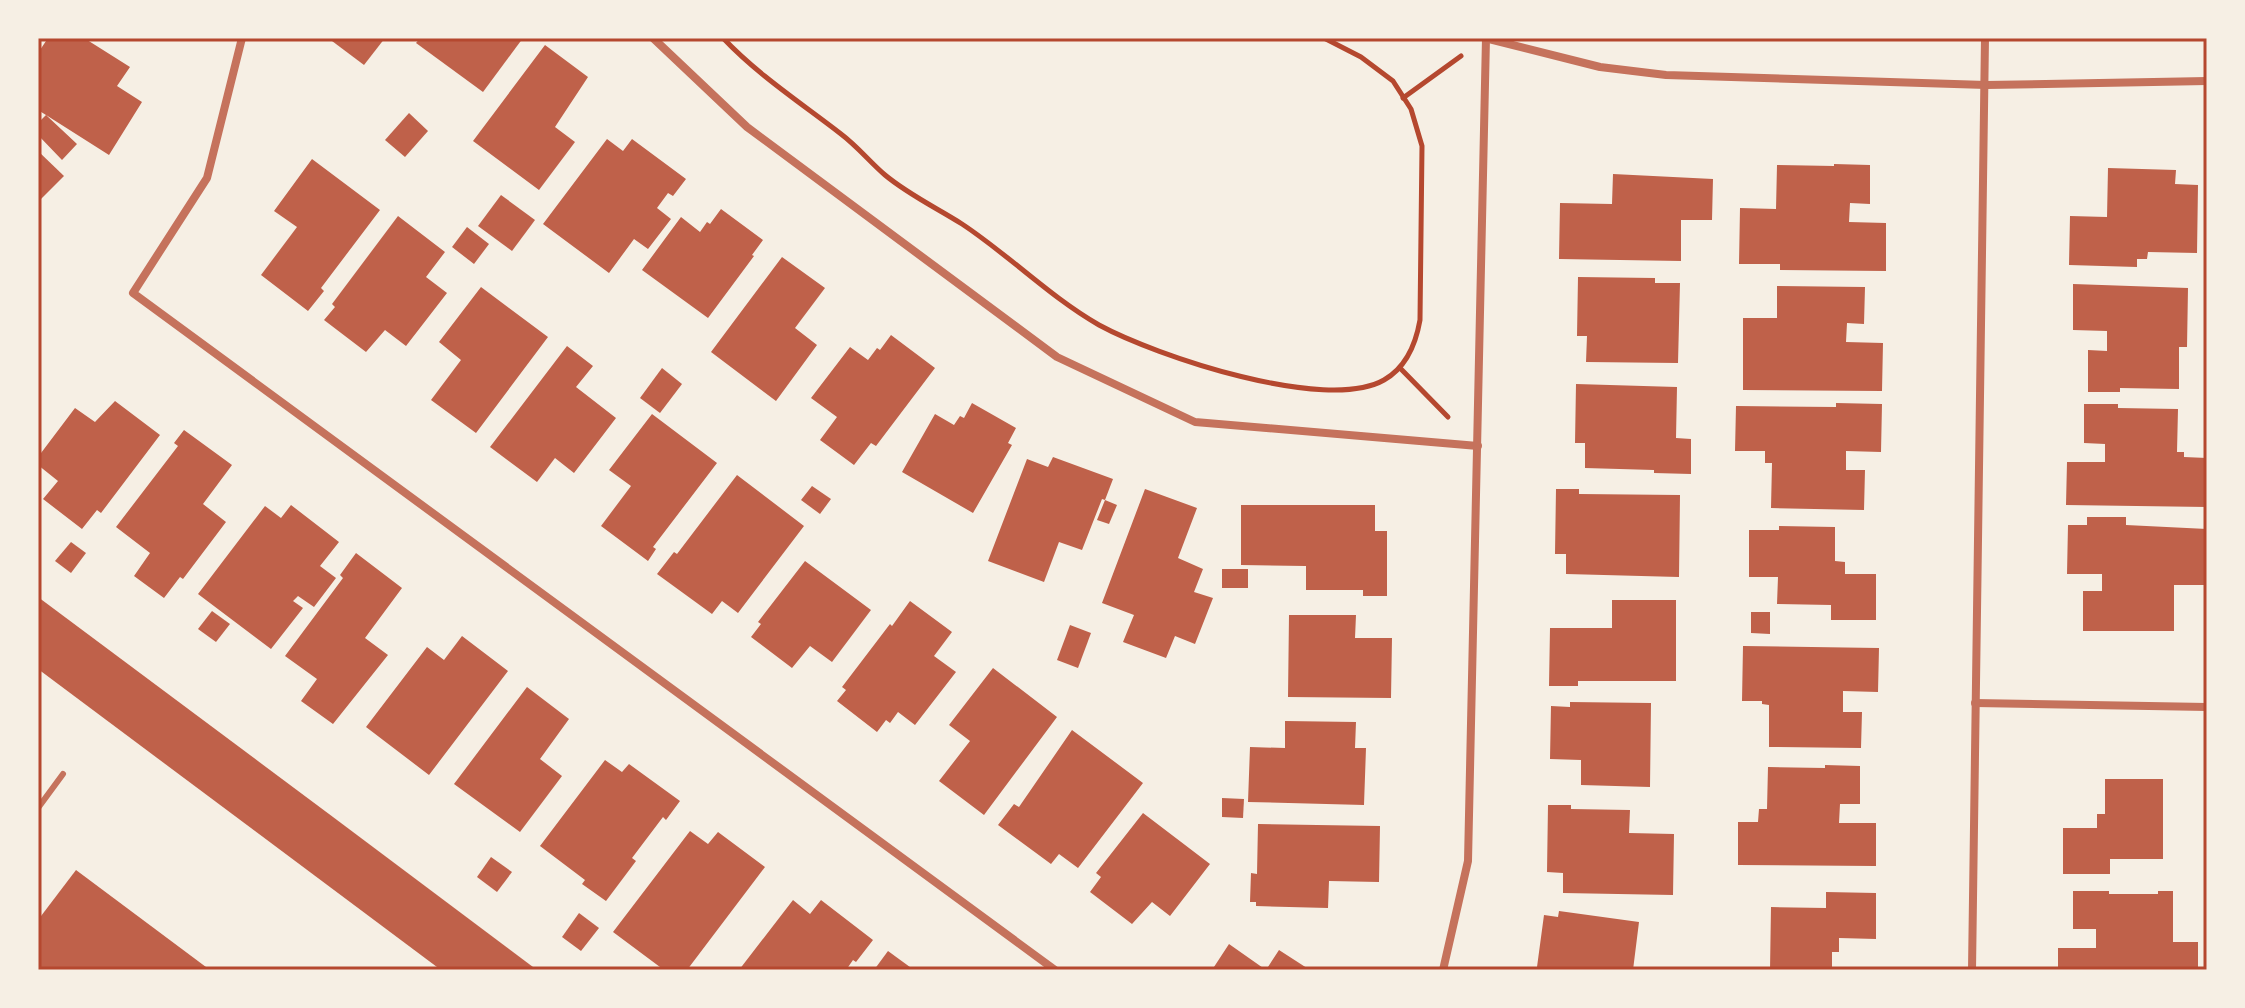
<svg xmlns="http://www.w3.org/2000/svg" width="2245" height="1008" viewBox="0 0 2245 1008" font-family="Inter,sans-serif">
	<rect width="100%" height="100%" fill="#f6efe4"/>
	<!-- building -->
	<g fill="#bf614a">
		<path d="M48 38H84L130 67 117 86 142 102 109 155 46 115 77 144 62 160 38 135V123L46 115 38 110V53Z"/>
		<path d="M328 38H385L364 65Z"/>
		<path d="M420 38H523L483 92 416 43Z"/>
		<path d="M545 45 588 77 555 127 575 142 539 190 473 141Z"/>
		<path d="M409 113 428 131 405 157 385 140Z"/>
		<path d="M607 139 623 151 632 139 686 179 673 196 668 193 657 208 671 219 648 249 634 239 609 273 543 224Z"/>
		<path d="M38 151 64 176 38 202Z"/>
		<path d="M312 159 380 210 321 288 324 291 308 311 261 275 297 227 274 211Z"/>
		<path d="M1834 164 1870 165V204L1850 203 1849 222 1886 223V271L1780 270V264H1739L1740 208 1776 209 1777 165 1834 166Z"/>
		<path d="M2108 168 2176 170 2175 184 2198 185 2197 253 2148 252 2147 259H2137V267L2069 265 2070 216 2107 217Z"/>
		<path d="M1613 174 1713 179 1712 220H1681V261L1559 259 1560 203 1612 204Z"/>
		<path d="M501 195 535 220 512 251 478 226Z"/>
		<path d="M721 209 763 240 752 255 754 256 708 318 642 270 681 217 700 232 707 222 710 224Z"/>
		<path d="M398 216 445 252 426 277 447 293 406 346 385 330 366 352 324 320 335 307 332 304Z"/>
		<path d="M467 227 489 244 474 264 452 247Z"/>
		<path d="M782 257 825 288 795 328 817 345 776 401 711 352Z"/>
		<path d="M1578 277 1655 278V283H1680L1678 363 1586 362 1587 336H1577Z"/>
		<path d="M2073 284 2188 288 2187 347H2179V389L2120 388V392H2088V350L2107 351V331L2073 330Z"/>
		<path d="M1777 286 1865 287 1864 324 1847 323 1846 342 1883 343 1882 391 1743 390V318H1777Z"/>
		<path d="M481 287 548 337 476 433 431 400 461 360 439 342Z"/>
		<path d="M891 335 935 368 876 446 871 443 854 465 820 440 837 417 811 398 850 347 868 360 877 348 880 350Z"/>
		<path d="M567 346 593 366 576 387 616 418 574 473 555 458 537 482 490 447Z"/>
		<path d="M662 368 682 384 660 413 640 398Z"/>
		<path d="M1576 384 1677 387 1676 438 1691 439V474L1654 473V470L1585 468V443H1575Z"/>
		<path d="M115 401 160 435 101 513 97 510 82 529 43 499 58 481 38 465V457L75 408 95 422Z"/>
		<path d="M972 403 1016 428 1008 443 1012 445 973 513 902 472 935 414 954 425 960 416 964 418Z"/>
		<path d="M1836 403 1882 404 1881 452 1846 451V470H1865L1864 510 1771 508 1772 463H1765V451H1735L1736 406 1836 407Z"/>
		<path d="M2084 404H2118V408L2178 409 2177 452H2184V457L2207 458V507L2066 505 2067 462H2105V444L2084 443Z"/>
		<path d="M652 414 717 463 653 547 656 549 648 561 601 526 631 486 609 470Z"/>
		<path d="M184 430 232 465 203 504 226 522 183 579 180 577 164 598 134 576 150 553 116 527 178 446 174 443Z"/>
		<path d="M1053 457 1113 479 1105 500 1102 499 1082 550 1059 542 1044 582 988 561 1027 459 1048 467Z"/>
		<path d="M737 475 804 526 738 613 722 601 712 614 657 574 674 552 677 554Z"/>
		<path d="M812 486 831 499 820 514 801 500Z"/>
		<path d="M1145 489 1197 508 1178 558 1203 569 1194 592 1213 598 1195 644 1175 636 1166 658 1123 642 1134 615 1102 603Z"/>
		<path d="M1556 489H1579V494L1680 495 1679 577 1566 574V554H1555Z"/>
		<path d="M1105 500 1117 505 1109 524 1097 520Z"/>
		<path d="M291 505 339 542 320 566 336 578 314 607 298 596 293 601 303 608 271 649 198 594 265 506 281 518Z"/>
		<path d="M1241 505H1375V531H1387V596H1363V590H1306V566L1241 565Z"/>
		<path d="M2087 517H2126V525L2207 529V585H2174V631H2083V591H2102V574H2067L2068 525H2087Z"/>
		<path d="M1779 526 1835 527V561L1845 562V574H1876V620H1831V605L1777 604 1778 577H1749V530H1779Z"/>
		<path d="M71 542 86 553 71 573 55 561Z"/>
		<path d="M356 553 402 588 365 638 388 655 333 724 301 701 317 679 285 656 343 578 340 575Z"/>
		<path d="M805 561 871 610 832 662 810 646 792 668 751 637 761 624 758 622Z"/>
		<rect x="1222" y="569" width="26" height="19"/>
		<path d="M38 597 333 817 537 970H441L38 669Z"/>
		<path d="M1612 600H1676V681H1578V686H1549L1550 628H1612Z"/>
		<path d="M910 601 952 632 934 656 956 672 915 725 898 712 890 723 886 720 877 732 837 701 846 690 842 687 890 624 892 626Z"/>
		<path d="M212 611 230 624 216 642 198 629Z"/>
		<path d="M1751 612H1770V634L1751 633Z"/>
		<path d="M1289 615H1356L1355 638H1392L1391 698 1288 697Z"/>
		<path d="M1070 625 1091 633 1078 668 1057 660Z"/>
		<path d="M462 636 508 671 429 775 366 727 427 647 444 660Z"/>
		<path d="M1743 646 1879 648 1878 692 1843 691V712H1862L1861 748 1769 747V705L1762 704V701H1742Z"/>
		<path d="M993 668 1057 717 984 815 939 781 970 741 949 725Z"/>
		<path d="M527 687 569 719 540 759 562 776 520 832 454 784Z"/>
		<path d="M1570 702 1651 703 1650 787 1581 785V760L1550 759 1551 706 1570 707Z"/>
		<path d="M1285 721 1356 722 1355 748H1366L1364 805 1248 802 1250 747 1285 748Z"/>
		<path d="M1072 730 1143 783 1078 868 1059 854 1051 864 998 825 1014 804 1019 807Z"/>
		<path d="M605 760 622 772 629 764 680 801 666 820 663 817 632 858 636 861 606 901 582 884 585 880 540 846Z"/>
		<path d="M1825 765 1860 766V804H1840L1839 823H1876V866L1738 865V822H1758L1759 809H1767L1768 767 1825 768Z"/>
		<path d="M2105 779H2163V859H2110V874H2063V828H2097V814H2105Z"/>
		<path d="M1222 798 1244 799 1243 818 1222 817Z"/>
		<path d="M1548 805H1571V809L1630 810 1629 833 1674 834 1673 895 1563 893V873L1547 872Z"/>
		<path d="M1143 813 1210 864 1170 916 1152 902 1132 924 1090 892 1101 877 1096 873Z"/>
		<path d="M1258 824 1380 826 1379 882 1329 881 1328 908 1256 906V902H1250L1251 873 1257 874Z"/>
		<path d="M690 831 708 844 718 832 765 867 687 970H664L613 932Z"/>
		<path d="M491 857 512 872 497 892 477 877Z"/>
		<path d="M76 870 210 970H38V920Z"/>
		<path d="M2073 891H2109V894H2158V891H2173V942H2198V970H2058V948H2096V929H2073Z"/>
		<path d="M1826 892 1876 893V939L1839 938V952H1832V970H1770L1771 907 1826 908Z"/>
		<path d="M793 900 810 914 821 900 873 940 856 962 853 960 846 970H739Z"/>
		<path d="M1559 911 1639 922 1633 970H1553L1537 967 1544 915 1558 917Z"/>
		<path d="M579 913 599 928 581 951 562 937Z"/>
		<path d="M1229 944 1266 970 1279 950 1310 970H1212Z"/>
		<path d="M888 951 914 970H874Z"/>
	</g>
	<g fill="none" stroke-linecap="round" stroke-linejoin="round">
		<!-- path -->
		<g stroke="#b5482f" stroke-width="5">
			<path d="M723 38C758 75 801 103 841 134 857 146 870 162 885 175 909 195 937 208 962 224 1009 255 1050 297 1099 325 1156 356 1326 413 1384 380 1407 367 1416 343 1420 320L1422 146 1411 109 1393 81 1361 57 1324 38"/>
			<path d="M1403 98 1461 56"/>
			<path d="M1400 368 1448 417"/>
		</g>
		<!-- service -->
		<path stroke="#c5725c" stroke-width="6" d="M38 808 63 774"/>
		<!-- minor -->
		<g stroke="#c5725c" stroke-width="8">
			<path d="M242 38 207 178 133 293 1055 970"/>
			<path d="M653 38 747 127 1057 357 1195 422 1478 446"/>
			<path d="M1485 38 1600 67 1666 75 1986 85 2207 81"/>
			<path d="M1975 703 2207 707"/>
			<path d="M1443 970 1468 861 1486 38"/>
			<path d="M1972 970 1985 38"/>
		</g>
	</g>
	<!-- border -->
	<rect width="2245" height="1008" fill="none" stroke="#f6efe4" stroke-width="80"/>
	<rect x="40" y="40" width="2165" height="928" fill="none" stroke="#b5482f" stroke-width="3"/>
</svg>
